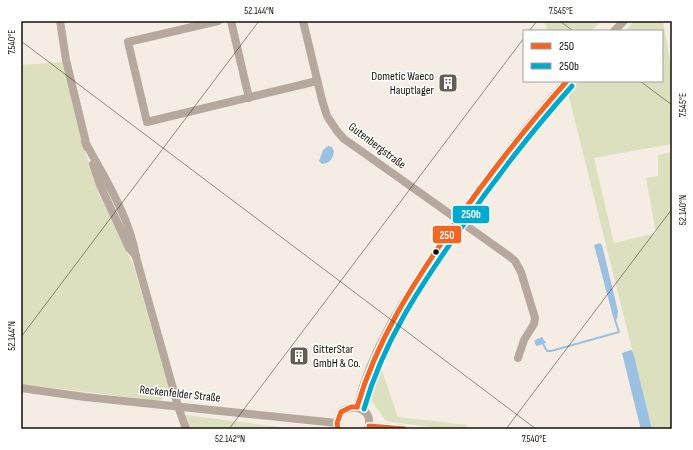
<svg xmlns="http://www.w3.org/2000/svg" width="693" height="450" viewBox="0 0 693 450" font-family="'Sofia Sans Condensed',sans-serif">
	<rect width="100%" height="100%" fill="#f5ede4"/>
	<!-- green -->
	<g fill="#dde0bf">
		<path d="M545 21H601L591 31H547Z"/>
		<path d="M634 21H663L672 72V144L594 158 614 243 656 233 646 178 658 176V155L672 152V429H652L568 93 579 81H662V31H625Z"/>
		<path d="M64 62 82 142 99 194 134 267 170 392 160 401 21 384V65Z"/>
		<path d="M387 351 382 371 398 417 468 425 465 429H443L386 421 371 400 379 366Z"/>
		<path d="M186 415 295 429H190Z"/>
	</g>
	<!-- water -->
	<g fill="#9ac0e2">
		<path d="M328 146 332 147 334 151C333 159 330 163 322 164L319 161 323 150Z"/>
		<path d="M600 243 602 245 618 311 617 319 614 320 594 245Z"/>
		<path d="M542 337 546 343 537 346C535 344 534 343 535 340Z"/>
		<path d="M631 350 633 352 652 429H641L640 426 622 353Z"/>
	</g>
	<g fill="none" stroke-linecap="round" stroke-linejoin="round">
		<!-- stream -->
		<path stroke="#9ac0e2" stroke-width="2" d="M543 344 547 351H551L619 332 615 320"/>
		<!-- minor -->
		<g stroke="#b6a89d" stroke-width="8">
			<path d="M60 21 66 60 87 147"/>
			<path d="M218 21 128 42 147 122 317 81"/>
			<path d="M231 21 249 98"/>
			<path d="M303 21 322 100 327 116 337 131 344 139 357 148 509 256 515 261 521 272 535 318 534 324 524 340 518 358"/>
			<path d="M614 31 624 21"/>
			<path d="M85 142C104 176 130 218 136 257L178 406 186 429"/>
			<path d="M93 164 100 185 129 248 136 256"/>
			<path d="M21 388 85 397 337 423"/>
			<path d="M357 407C373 344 407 295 443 241 481 186 521 131 567 81"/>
			<path d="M369 426 405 429"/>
			<path d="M338 429 337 423 341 412C355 402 374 410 368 429"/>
		</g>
		<!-- bus-1 casing -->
		<g stroke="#fefefe" stroke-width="8">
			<g id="bus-1">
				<path d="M357 407C377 339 413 284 453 226 488 176 526 127 567 81"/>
				<path d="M369 426 405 429"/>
				<path d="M338 429 337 423 341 412 351 407H357"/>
			</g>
		</g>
		<!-- bus-2 casing -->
		<g stroke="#fefefe" stroke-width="8">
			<path id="bus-2" d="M364 409C383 342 419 288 459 231 494 180 531 132 572 86"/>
		</g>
		<!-- bus-1 -->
		<use href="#bus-1" stroke="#f26522" stroke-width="5"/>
		<!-- bus-2 -->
		<use href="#bus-2" stroke="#00a9ce" stroke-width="5"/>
	</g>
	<!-- ticks -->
	<path fill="none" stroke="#15100a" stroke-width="1" stroke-opacity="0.45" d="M560 21 573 31M529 31 537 21M21 41 536 429M640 81 672 105M21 337 259 21M229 429 524 38M506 429 672 209"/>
	<!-- icons -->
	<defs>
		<g id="building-square" transform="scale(1)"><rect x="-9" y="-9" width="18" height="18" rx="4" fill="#635d56" stroke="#fefefe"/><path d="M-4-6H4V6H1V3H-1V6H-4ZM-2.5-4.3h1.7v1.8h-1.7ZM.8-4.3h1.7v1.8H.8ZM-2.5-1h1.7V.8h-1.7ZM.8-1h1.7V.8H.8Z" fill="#fff"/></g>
	</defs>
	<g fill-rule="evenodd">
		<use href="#building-square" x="448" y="83"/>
		<use href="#building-square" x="299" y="356"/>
	</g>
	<!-- markers -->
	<circle fill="#15100a" stroke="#fefefe" stroke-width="1.5" cx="436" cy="252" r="3.5"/>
	<g text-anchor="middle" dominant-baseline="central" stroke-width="3" stroke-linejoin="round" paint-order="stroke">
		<!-- poi labels -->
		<g font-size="12" fill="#15100a" stroke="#fefefe" text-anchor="end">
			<text x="434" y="76">Dometic Waeco<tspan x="434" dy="14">Hauptlager</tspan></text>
			<text x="313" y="349" text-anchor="start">GitterStar<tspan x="313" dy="14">GmbH &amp; Co.</tspan></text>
		</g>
		<!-- street labels -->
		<g font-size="12" fill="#15100a" stroke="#fefefe">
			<text transform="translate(377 146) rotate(37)">Gutenbergstraße</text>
			<text transform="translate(180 394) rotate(6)">Reckenfelder Straße</text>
		</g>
	</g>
	<g stroke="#fefefe" stroke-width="1.5">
		<rect x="452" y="205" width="38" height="19" rx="4" fill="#00a9ce"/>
		<rect x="432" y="225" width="30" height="19" rx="4" fill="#f26522"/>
	</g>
	<g font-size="11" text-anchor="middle" font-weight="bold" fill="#fff">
		<text x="471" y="218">250b</text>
		<text x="447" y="239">250</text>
	</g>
	<!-- border -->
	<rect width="693" height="450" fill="none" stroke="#fefefe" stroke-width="44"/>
	<!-- legend -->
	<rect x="523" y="30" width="140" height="52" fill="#fefefe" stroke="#a19f9c"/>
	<rect x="531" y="43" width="20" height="6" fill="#f26522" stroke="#a19f9c"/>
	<text x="559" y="50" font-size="12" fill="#15100a">250</text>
	<rect x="531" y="63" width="20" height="6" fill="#00a9ce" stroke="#a19f9c"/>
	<text x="559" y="70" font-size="12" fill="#15100a">250b</text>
	<rect x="22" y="22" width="649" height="406" fill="none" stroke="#15100a" stroke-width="1.5"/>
	<g font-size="10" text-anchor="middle" fill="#15100a">
		<text x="259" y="14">52.144°N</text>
		<text x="561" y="14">7.545°E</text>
		<text transform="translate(11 42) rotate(-90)" y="4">7.540°E</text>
		<text transform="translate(682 105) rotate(-90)" y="4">7.545°E</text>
		<text transform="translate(682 210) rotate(-90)" y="4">52.140°N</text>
		<text transform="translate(11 336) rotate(-90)" y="4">52.144°N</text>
		<text x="230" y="442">52.142°N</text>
		<text x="534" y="442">7.540°E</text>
	</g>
</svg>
